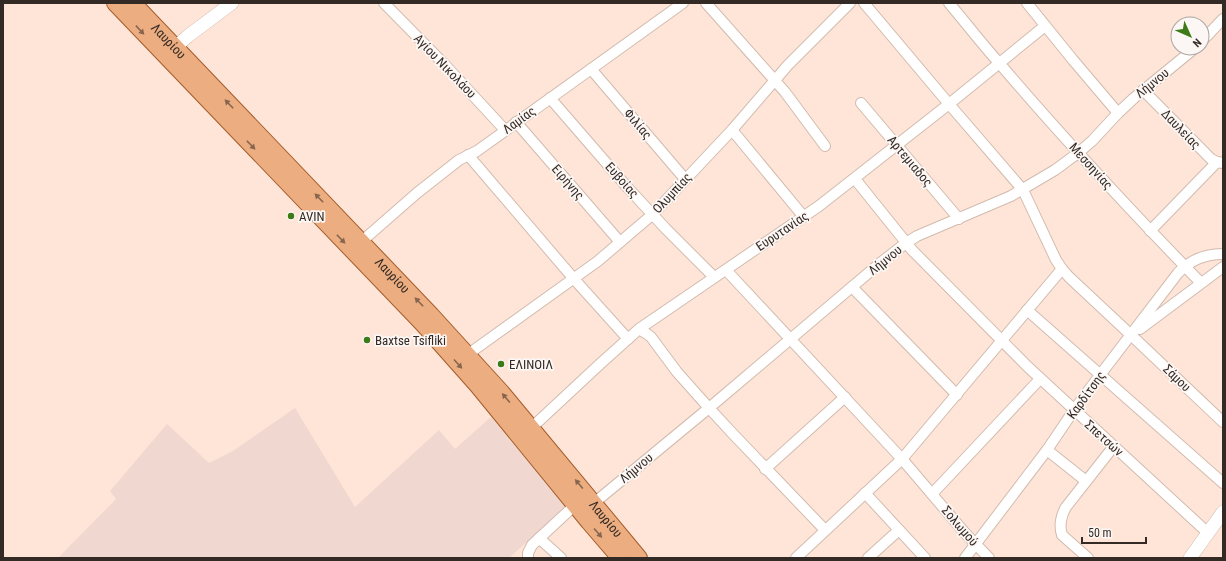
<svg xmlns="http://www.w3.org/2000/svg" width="1226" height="561" viewBox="0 0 1226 561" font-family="'Roboto Condensed',sans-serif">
	<rect width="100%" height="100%" fill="#fee5d8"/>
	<!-- industrial -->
	<path fill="#f0d7d0" d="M295 408 355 507 439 430 455 449 491 417 520 452 568 505 509 558H58L116 499 110 491 167 424 209 463 233 451Z"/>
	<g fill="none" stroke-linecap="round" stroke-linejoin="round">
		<!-- minor casing -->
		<g stroke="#d2bbae" stroke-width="12">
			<g id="minor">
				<path d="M384 3 445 65 505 130"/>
				<path d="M706 3 785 92 825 146"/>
				<path d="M864 3 949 104 1023 190 1056 260 1062 269 1069 277 1131 335 1223 422"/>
				<path d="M949 3C966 23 982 44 1000 64 1064 139 1132 212 1201 283"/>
				<path d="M1027 3 1073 60 1118 113"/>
				<path d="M1202 41 1223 19"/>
				<path d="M591 69 685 179"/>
				<path d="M1143 90 1211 159 1217 162 1223 163"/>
				<path d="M550 98 628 188 666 229 714 277"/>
				<path d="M861 103 959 219"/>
				<path d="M516 122 620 242"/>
				<path d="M732 130 804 217"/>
				<path d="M468 155 574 279 628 339"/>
				<path d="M855 179 912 250 1028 367 1208 533"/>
				<path d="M1150 231 1217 162"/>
				<path d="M361 242 417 193 459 160 477 151 683 3"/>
				<path d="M726 270 902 459 965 533 989 558"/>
				<path d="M852 287 957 395"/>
				<path d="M1027 310 1223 483"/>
				<path d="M639 329 647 334 651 337 677 372 709 408 734 435 825 530"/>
				<path d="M1140 329 1223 267"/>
				<path d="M467 355 598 261 653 214 732 130 788 65 850 3"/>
				<path d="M527 432 600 364 639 329 819 206 949 104 1045 26"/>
				<path d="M1047 450 1086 481"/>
				<path d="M765 469 845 397"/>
				<path d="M865 493 925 558"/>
				<path d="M932 494 1040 379"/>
				<path d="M594 503 709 408 879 264 906 243 917 236 1011 196 1055 170 1078 153 1092 141 1118 113 1134 98 1195 48"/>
				<path d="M539 538 561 558"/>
				<path d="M528 558V553L532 545 575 505"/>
				<path d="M796 558 902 459 1062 269"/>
				<path d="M868 558 899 530"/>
				<path d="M965 558 1047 450 1074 410 1100 375 1178 273C1190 260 1206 254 1223 254"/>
				<path d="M1088 558 1062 535C1059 526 1061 515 1066 507L1114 446"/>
			</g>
		</g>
		<!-- tertiary casing -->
		<g stroke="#d2bbae" stroke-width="14">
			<g id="tertiary">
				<path d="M168 54 188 36 232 3"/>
				<path d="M1190 558 1223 512"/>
			</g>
		</g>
		<!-- primary casing -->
		<g stroke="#a35c2a" stroke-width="18">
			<g id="primary">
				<path d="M115 3 423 324 478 386 589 522 620 558"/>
				<path id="s1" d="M133 3 431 315 502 393 639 558"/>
			</g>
		</g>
		<!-- minor -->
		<use href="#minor" stroke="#fff" stroke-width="10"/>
		<!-- tertiary -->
		<use href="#tertiary" stroke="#fff" stroke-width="13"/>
		<!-- primary -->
		<use href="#primary" stroke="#ecad80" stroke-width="16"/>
	</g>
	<!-- one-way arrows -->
	<defs><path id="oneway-solid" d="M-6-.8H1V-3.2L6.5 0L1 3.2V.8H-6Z"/></defs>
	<g fill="#87654e">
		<use href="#oneway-solid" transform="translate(140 30) rotate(47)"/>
		<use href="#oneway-solid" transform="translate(229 104) rotate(-134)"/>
		<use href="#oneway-solid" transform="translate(251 145) rotate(46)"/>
		<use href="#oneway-solid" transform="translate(319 198) rotate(-134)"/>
		<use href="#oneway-solid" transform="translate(341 239) rotate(46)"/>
		<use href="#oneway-solid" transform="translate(419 302) rotate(-134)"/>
		<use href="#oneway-solid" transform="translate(458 364) rotate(48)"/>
		<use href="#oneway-solid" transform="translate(506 398) rotate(-130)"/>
		<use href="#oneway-solid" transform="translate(579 484) rotate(-130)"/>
		<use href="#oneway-solid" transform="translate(598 533) rotate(49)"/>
	</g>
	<!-- markers -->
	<g fill="#3d7b18" stroke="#fcf7f4" stroke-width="1.5">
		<circle cx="291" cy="216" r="4"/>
		<circle cx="367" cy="340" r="4"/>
		<circle cx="501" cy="364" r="4"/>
	</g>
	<g text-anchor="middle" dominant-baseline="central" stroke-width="3.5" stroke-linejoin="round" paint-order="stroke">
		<!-- street labels -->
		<g font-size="13" fill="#342a25" stroke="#fcf7f4">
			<text stroke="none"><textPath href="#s1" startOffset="52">Λαυρίου</textPath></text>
			<text transform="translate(445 66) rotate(46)">Αγίου Νικολάου</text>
			<text transform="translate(1152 83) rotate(-39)">Λήμνου</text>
			<text transform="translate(519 120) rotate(-36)">Λαμίας</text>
			<text transform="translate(638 124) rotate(50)">Φιλίας</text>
			<text transform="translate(1181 129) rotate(46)">Δαυλείας</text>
			<text transform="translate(910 161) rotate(50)">Αρτεμιαδος</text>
			<text transform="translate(1091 166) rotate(48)">Μεσσηνίας</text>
			<text transform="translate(622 180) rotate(48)">Ευβοίας</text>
			<text transform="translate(568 182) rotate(49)">Ειρήνης</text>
			<text transform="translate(672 193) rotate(-47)">Ολυμπίας</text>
			<text transform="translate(782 231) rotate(-34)">Ευρυτανίας</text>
			<text transform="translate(885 260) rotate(-39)">Λήμνου</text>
			<text stroke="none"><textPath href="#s1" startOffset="376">Λαυρίου</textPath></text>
			<text transform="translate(1177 378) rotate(44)">Σάμου</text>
			<text transform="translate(1086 395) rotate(-54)">Καρδίτσης</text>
			<text transform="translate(1104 438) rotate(42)">Σπετσών</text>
			<text transform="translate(636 468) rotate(-40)">Λήμνου</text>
			<text stroke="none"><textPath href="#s1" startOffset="700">Λαυρίου</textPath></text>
			<text transform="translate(960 526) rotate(49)">Σολωμού</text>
		</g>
		<!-- poi labels -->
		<g font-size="13" fill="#342a25" stroke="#fcf7f4" text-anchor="start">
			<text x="299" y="216">AVIN</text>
			<text x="375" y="340">Baxtse Tsifliki</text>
			<text x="509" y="364">ΕΛΙΝΟΙΛ</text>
		</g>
	</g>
	<!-- border -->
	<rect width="1226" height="561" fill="none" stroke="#342a25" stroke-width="8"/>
	<!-- north arrow -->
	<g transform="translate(1190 36) rotate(135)"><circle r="19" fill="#fcf7f4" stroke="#aca5a1"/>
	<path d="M0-3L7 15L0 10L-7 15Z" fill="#3d7b18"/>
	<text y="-6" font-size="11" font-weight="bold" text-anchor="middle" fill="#342a25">N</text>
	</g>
	<!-- scale -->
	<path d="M1082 537v6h64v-6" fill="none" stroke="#342a25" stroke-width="2"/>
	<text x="1088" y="537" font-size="12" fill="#342a25" stroke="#fcf7f4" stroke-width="3" paint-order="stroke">50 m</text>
</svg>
